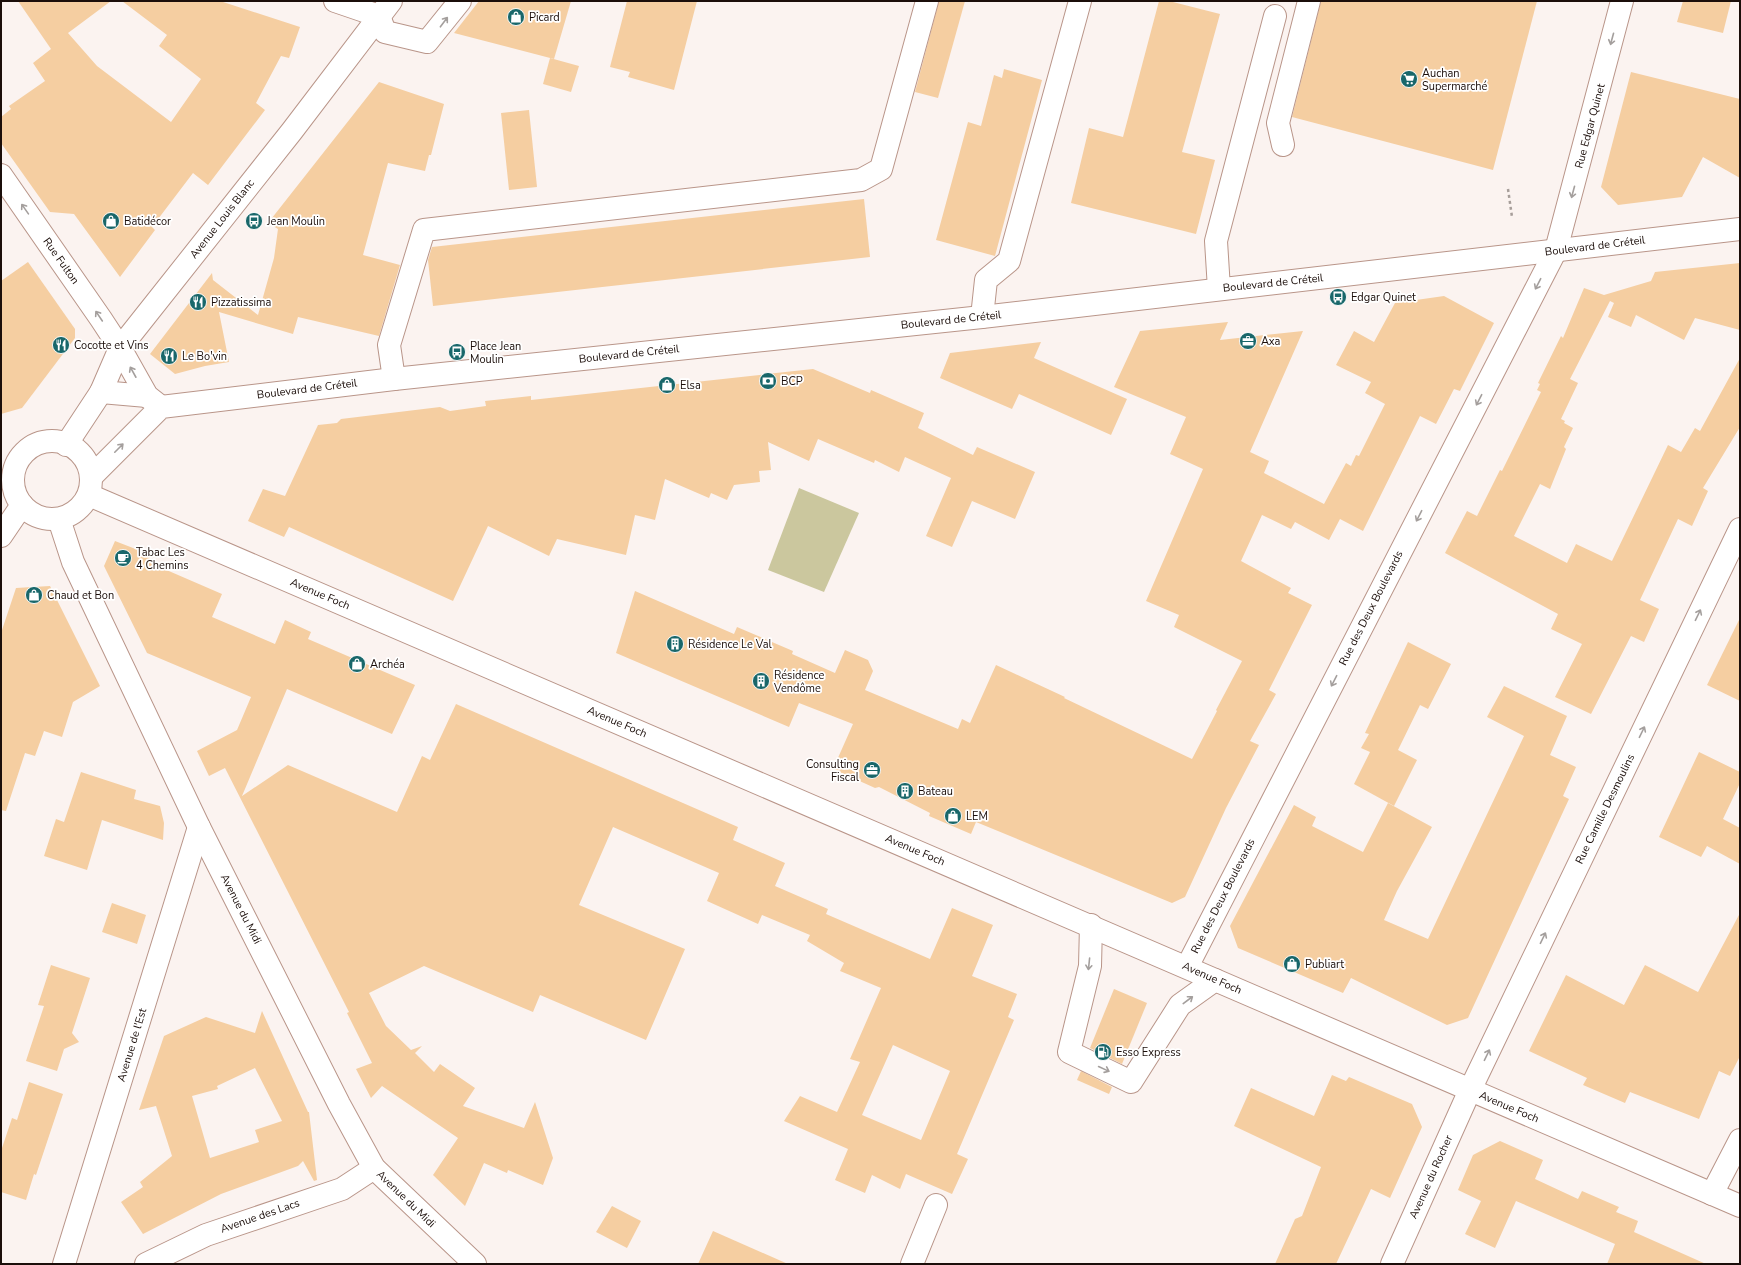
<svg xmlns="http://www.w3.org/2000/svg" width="1741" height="1265" viewBox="0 0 1741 1265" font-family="'Nunito Sans',sans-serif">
	<rect width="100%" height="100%" fill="#fbf3f0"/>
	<!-- green -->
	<path fill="#cbc79e" d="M799 488 859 513 824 592 768 570Z"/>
	<!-- building -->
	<g fill="#f5cea1" fill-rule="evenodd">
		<path d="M18 1H111L68 33 97 66 171 122 201 79 159 46 167 35 122 1H220L300 27 289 58 281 56 256 103 265 110 208 185 193 173 152 227 155 230 120 277 74 214 50 212 1 143V117L11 109 9 106 45 81 33 63 51 49Z"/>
		<path d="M479 1H571L554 59 454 33Z"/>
		<path d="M627 1H697L674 90 628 77 630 72 610 67Z"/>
		<path d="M939 1H965L938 98 915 92Z"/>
		<path d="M1159 1H1169L1220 14 1182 152 1215 160 1196 234 1071 203 1089 128 1123 137Z"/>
		<path d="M1321 1H1537L1493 170 1292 117Z"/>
		<path d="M1683 1H1731L1723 33 1677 22Z"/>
		<path d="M550 58 579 66 571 92 543 84Z"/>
		<path d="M1004 69 1042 80 995 256 936 240 968 122 981 126 994 75 1002 78Z"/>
		<path d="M1631 72 1740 99V178L1703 157 1682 197 1618 205 1601 187Z"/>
		<path d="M379 82 444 104 431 155H429L425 171 388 163 363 255 400 265 379 336 298 317 293 334 219 312 229 362 205 366 175 374 150 354 212 273 213 280 258 315 274 258 278 229 268 223Z"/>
		<path d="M529 110 537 187 509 190 501 113Z"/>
		<path d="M864 199 870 257 433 306 428 260 432 247Z"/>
		<path d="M28 262 75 329V338L22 408 1 414V281Z"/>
		<path d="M1740 263V330L1695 318 1684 340 1636 315 1631 327 1608 317 1614 303 1610 301 1570 379 1578 383 1561 419 1565 421 1564 423 1573 428 1564 447 1566 449 1550 489 1540 484 1514 536 1567 563 1576 544 1612 561 1668 445 1681 452 1695 428 1700 431 1740 358V427L1703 488 1708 491 1692 526 1678 519 1640 600 1659 609 1644 642 1631 636 1591 714 1555 697 1582 644 1551 629 1558 614 1445 553 1467 511 1477 516 1500 470 1502 471 1541 392 1537 390 1540 384 1538 383 1561 336 1563 338 1584 288 1604 295 1651 281 1655 272Z"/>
		<path d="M1444 296 1494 323 1460 391 1454 389 1436 424 1420 416 1363 531 1340 519 1329 540 1295 522 1291 529 1262 515 1241 561 1291 588 1288 593 1312 605 1269 690 1276 694 1250 741 1259 745 1226 808 1185 897 1172 903 976 822 971 834 929 816 930 813 879 787 875 788 833 769 853 724 799 703 789 727 616 653 635 591 734 634 737 627 793 651 792 654 835 673 845 650 868 660 873 671 865 690 958 729 962 719 970 723 996 665 1065 697 1064 698 1192 759 1217 711 1216 710 1242 661 1174 627 1179 615 1146 601 1203 469 1170 454 1186 417 1114 387 1140 331 1228 322 1220 340 1303 331 1250 452 1269 461 1264 473 1324 504 1346 463 1351 466 1356 455 1359 456 1385 404 1365 393 1371 382 1336 365 1354 331 1374 342 1395 303Z"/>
		<path d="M1041 342 1034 358 1127 399 1111 435 1019 394 1012 409 940 378 950 353Z"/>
		<path d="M813 369 870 393 871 390 924 413 918 428 973 455 977 447 1035 472 1015 519 972 501 952 547 926 536 951 478 905 457 899 472 875 460 874 463 818 439 809 461 768 442 771 470 759 471 760 482 734 485 727 500 711 493 709 498 665 479 655 520 635 515 626 555 557 539 549 556 488 526 453 601 289 527 284 537 248 521 263 489 285 496 318 425 337 423 341 419 440 407 450 411 486 406 485 401 531 396V400Z"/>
		<path d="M115 541 151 555 148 562 222 594 212 617 275 644 285 620 311 632 308 639 415 685 392 734 287 689 242 796 288 765 397 812 422 756 430 760 456 704 738 827 733 840 785 863 775 886 828 909 826 914 930 959 952 908 993 925 972 976 1017 994 1008 1017 1014 1020 957 1154 968 1159 952 1194 906 1174 900 1189 872 1175 865 1193 835 1180 848 1149 784 1121 800 1096 837 1112 860 1062 850 1059 881 988 840 971 844 963 807 941 810 935 762 915 758 924 707 901 719 873 613 827 579 905 685 949 646 1040 540 995 533 1012 424 966 369 993 386 1026 411 1050 422 1046 415 1053 434 1072 440 1064 475 1088 463 1106 524 1128 535 1102 553 1158 543 1185 508 1170 507 1173 484 1163 465 1206 433 1175 458 1138 382 1086 371 1098 356 1069 372 1063 347 1013 349 1012 225 768 209 776 197 751 237 730 251 697 147 653 104 566ZM893 1045 950 1071 921 1140 862 1115Z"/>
		<path d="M50 586 100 686 73 702 62 737 44 731 35 756 25 753 6 811 1 810V633L16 588Z"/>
		<path d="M1740 618V701L1707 685Z"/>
		<path d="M1408 642 1451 664 1428 709 1420 705 1398 750 1417 760 1394 806 1354 784 1370 752 1361 748 1369 734 1365 733Z"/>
		<path d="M1504 686 1567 716 1550 755 1576 767 1563 796 1569 799 1468 1018 1447 1025 1351 978 1343 993 1238 948 1230 926 1294 805 1316 817 1312 826 1363 852 1388 803 1432 827 1397 891 1384 920 1428 939 1524 736 1487 717Z"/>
		<path d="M1699 752 1740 772V783L1723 819 1740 828V864L1707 846 1701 857 1659 837Z"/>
		<path d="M81 772 136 790 134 799 160 806 164 823 163 840 102 820 87 870 44 856 56 819 64 822Z"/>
		<path d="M112 903 146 915 137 944 102 932Z"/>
		<path d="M1740 913V1056L1730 1076 1719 1071 1699 1119 1630 1092 1625 1103 1583 1085 1587 1078 1529 1051 1566 975 1624 1005 1645 965 1698 992Z"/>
		<path d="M51 965 90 978 72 1033 79 1042 64 1049 57 1071 26 1061 44 1006 38 1005Z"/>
		<path d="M1114 989 1147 1003 1122 1064 1090 1048Z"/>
		<path d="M262 1011 308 1112H309L317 1180 314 1181 303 1161 298 1166 221 1194 143 1234 121 1202 143 1187 140 1182 172 1156 156 1106 139 1110 164 1036 206 1017 255 1033ZM255 1068 282 1121 255 1130 259 1142 210 1158 192 1096 218 1089 217 1086Z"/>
		<path d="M1081 1071 1112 1087 1109 1094 1077 1080Z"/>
		<path d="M1332 1075 1346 1081 1349 1077 1412 1104 1422 1127 1390 1198 1371 1189 1336 1264H1275L1295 1219 1302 1216 1321 1167 1234 1126 1251 1088 1314 1116Z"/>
		<path d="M29 1082 63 1094 36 1175 34 1174 26 1200 1 1192V1151L12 1118 17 1120Z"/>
		<path d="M1500 1141 1543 1160 1535 1179 1578 1199 1582 1191 1619 1207 1616 1212 1638 1221 1634 1232 1706 1264H1607L1615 1244 1516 1201 1495 1248 1465 1234 1481 1201 1458 1190 1473 1155Z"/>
		<path d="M612 1206 641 1221 627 1248 596 1232Z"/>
		<path d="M713 1231 788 1264H698Z"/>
	</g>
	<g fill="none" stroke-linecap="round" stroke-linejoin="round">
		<!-- minor casing -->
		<g stroke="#b99589" stroke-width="24">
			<g id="minor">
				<path d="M335 1 379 16 385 32 427 42 460 1"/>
				<path d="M1283 145 1278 123 1309 1"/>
				<path d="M1 175 101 319 120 348"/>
				<path d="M1219 289 1216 241 1275 16"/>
				<path d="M982 317 986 280 1009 261 1080 1"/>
				<path d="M394 379 389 345 424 230 861 180 881 169 927 1"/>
				<path d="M59 519 73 562 199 827 339 1104 374 1168 475 1264"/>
				<path d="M1091 925 1090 966 1069 1052 1131 1082 1180 1005 1215 980"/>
				<path d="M1187 967 1556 250 1622 1"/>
				<path d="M1712 1194 1740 1140"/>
				<path d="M64 1264 199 827"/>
				<path d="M146 1264 206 1235 342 1189 374 1168"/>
				<path d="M912 1264 936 1205"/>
				<path d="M1392 1264 1470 1090 1740 529"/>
			</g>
		</g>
		<!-- major casing -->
		<g stroke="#b99589" stroke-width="24">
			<g id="major">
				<path d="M120 348 147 396 161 407"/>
				<path d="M101 392 147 396"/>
				<circle cx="52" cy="480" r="39"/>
				<path d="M66 445 101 392 120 348 292 131 391 1"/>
				<path d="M92 476 161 407 394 379 982 317 1740 229"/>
				<path d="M89 495 1740 1206"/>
				<path d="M1 536 22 505"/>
			</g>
		</g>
		<!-- path -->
		<path stroke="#a79e9a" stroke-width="2.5" stroke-dasharray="3 3" stroke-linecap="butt" d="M1508 189 1512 217"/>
		<!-- minor -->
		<use href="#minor" stroke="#fff" stroke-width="22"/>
		<!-- major -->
		<use href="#major" stroke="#fff" stroke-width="22"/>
	</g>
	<!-- one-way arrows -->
	<defs><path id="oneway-shaft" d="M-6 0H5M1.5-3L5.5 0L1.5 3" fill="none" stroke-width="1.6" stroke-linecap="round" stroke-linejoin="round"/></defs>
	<g stroke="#a49f9d">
		<use href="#oneway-shaft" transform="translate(444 22) rotate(-53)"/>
		<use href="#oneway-shaft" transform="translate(1612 39) rotate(105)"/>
		<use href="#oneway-shaft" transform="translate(1573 192) rotate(105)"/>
		<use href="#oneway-shaft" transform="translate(25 209) rotate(-125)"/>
		<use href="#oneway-shaft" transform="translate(1538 284) rotate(117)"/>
		<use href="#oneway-shaft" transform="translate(99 316) rotate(-124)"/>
		<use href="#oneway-shaft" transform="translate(133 372) rotate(-119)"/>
		<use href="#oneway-shaft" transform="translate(1479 400) rotate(117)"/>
		<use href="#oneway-shaft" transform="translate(119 448) rotate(-45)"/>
		<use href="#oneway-shaft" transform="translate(1419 516) rotate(117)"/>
		<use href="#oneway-shaft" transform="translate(1698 615) rotate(-64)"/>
		<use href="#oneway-shaft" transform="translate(1334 681) rotate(117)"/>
		<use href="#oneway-shaft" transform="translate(1642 732) rotate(-64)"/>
		<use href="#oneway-shaft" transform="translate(1543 938) rotate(-64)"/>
		<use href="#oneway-shaft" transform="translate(1089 964) rotate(96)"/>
		<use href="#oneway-shaft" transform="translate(1188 1000) rotate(-37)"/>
		<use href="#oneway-shaft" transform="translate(1487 1055) rotate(-64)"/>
		<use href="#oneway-shaft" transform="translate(1104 1069) rotate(25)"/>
	</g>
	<!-- icons -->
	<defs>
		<g id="shop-disc" transform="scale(0.9)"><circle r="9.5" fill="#19676a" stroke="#fff"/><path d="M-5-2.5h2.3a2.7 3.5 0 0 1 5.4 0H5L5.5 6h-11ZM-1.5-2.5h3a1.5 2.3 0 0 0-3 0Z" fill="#fff"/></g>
		<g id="supermarket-disc" transform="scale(0.9)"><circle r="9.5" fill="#19676a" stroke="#fff"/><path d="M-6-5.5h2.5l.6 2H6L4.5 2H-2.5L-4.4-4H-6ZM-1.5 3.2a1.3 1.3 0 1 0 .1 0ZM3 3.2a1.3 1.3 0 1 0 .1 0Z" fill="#fff"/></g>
		<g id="bus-disc" transform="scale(0.9)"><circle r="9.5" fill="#19676a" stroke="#fff"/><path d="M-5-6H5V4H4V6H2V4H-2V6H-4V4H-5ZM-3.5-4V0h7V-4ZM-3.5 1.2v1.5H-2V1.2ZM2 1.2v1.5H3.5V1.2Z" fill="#fff"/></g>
		<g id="restaurant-disc" transform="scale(0.9)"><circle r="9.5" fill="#19676a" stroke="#fff"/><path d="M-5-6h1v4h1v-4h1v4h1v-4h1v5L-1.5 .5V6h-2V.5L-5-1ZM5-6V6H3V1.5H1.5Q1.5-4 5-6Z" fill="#fff"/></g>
		<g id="office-disc" transform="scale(0.9)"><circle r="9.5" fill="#19676a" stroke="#fff"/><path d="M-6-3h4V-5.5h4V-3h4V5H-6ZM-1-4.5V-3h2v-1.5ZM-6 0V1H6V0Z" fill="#fff"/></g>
		<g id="bank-disc" transform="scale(0.9)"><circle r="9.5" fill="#19676a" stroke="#fff"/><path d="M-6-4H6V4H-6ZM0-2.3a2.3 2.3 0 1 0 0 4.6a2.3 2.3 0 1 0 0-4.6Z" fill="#fff"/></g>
		<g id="cafe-disc" transform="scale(0.9)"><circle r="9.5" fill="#19676a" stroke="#fff"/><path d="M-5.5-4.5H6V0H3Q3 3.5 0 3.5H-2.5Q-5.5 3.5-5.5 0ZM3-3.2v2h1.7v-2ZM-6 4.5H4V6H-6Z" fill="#fff"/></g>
		<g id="building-disc" transform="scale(0.9)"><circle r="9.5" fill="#19676a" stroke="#fff"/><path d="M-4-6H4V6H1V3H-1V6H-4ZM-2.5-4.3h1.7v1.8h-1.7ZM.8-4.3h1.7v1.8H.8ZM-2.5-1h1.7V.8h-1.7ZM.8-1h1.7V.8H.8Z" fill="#fff"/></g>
		<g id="fuel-disc" transform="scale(0.9)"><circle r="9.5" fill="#19676a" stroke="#fff"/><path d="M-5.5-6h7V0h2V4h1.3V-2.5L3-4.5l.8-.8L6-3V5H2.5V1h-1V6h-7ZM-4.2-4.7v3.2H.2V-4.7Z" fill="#fff"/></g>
	</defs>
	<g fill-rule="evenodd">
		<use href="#shop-disc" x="516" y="17"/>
		<use href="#supermarket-disc" x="1409" y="79"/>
		<use href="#shop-disc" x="111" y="221"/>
		<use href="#bus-disc" x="254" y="221"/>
		<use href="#bus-disc" x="1338" y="297"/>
		<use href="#restaurant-disc" x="198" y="302"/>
		<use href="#office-disc" x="1248" y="341"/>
		<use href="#restaurant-disc" x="61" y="345"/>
		<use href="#bus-disc" x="457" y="352"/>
		<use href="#restaurant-disc" x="169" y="356"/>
		<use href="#bank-disc" x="768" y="381"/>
		<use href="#shop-disc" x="667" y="385"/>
		<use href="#cafe-disc" x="123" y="558"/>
		<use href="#shop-disc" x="34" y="595"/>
		<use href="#building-disc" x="675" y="644"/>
		<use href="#shop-disc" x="357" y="664"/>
		<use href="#building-disc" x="761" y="681"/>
		<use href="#office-disc" x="872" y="770"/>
		<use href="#building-disc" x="905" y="791"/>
		<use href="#shop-disc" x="953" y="816"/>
		<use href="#shop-disc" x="1292" y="964"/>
		<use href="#fuel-disc" x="1103" y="1052"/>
	</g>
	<g text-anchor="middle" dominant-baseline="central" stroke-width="3.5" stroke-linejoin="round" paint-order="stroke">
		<!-- poi labels -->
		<g font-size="11" fill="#1b0e0a" stroke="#fff" text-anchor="start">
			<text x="529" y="17">Picard</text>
			<text x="1422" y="73">Auchan<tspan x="1422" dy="13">Supermarché</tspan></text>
			<text x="124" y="221">Batidécor</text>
			<text x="267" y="221">Jean Moulin</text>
			<text x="1351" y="297">Edgar Quinet</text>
			<text x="211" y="302">Pizzatissima</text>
			<text x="1261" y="341">Axa</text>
			<text x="74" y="345">Cocotte et Vins</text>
			<text x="470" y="346">Place Jean<tspan x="470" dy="13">Moulin</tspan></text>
			<text x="182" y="356">Le Bo'vin</text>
			<text x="781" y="381">BCP</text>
			<text x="680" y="385">Elsa</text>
			<text x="136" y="552">Tabac Les<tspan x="136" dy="13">4 Chemins</tspan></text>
			<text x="47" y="595">Chaud et Bon</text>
			<text x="688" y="644">Résidence Le Val</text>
			<text x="370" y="664">Archéa</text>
			<text x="774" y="675">Résidence<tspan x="774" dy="13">Vendôme</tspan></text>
			<text x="859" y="764" text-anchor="end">Consulting<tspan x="859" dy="13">Fiscal</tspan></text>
			<text x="918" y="791">Bateau</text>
			<text x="966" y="816">LEM</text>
			<text x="1305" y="964">Publiart</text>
			<text x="1116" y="1052">Esso Express</text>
		</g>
		<!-- street labels -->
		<g font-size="11" fill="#1b0e0a" stroke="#fff">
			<text transform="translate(1590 126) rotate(-75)">Rue Edgar Quinet</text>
			<text transform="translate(222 219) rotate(-52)">Avenue Louis Blanc</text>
			<text transform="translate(1595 246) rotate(-7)">Boulevard de Créteil</text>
			<text transform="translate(61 261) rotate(55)">Rue Fulton</text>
			<text transform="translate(1273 283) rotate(-6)">Boulevard de Créteil</text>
			<text transform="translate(951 320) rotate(-6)">Boulevard de Créteil</text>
			<text transform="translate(629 354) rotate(-6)">Boulevard de Créteil</text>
			<text transform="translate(307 389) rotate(-7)">Boulevard de Créteil</text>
			<text transform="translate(320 594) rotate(23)">Avenue Foch</text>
			<text transform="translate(1371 608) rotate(-63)">Rue des Deux Boulevards</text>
			<text transform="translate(617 722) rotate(23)">Avenue Foch</text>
			<text transform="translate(1605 809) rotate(-64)">Rue Camille Desmoulins</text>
			<text transform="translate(915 850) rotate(23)">Avenue Foch</text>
			<text transform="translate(1223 896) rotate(-63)">Rue des Deux Boulevards</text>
			<text transform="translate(241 909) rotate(63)">Avenue du Midi</text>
			<text transform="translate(1212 978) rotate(24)">Avenue Foch</text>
			<text transform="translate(132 1045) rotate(-73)">Avenue de l'Est</text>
			<text transform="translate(1509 1107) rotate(23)">Avenue Foch</text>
			<text transform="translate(1431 1177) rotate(-66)">Avenue du Rocher</text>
			<text transform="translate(406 1199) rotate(44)">Avenue du Midi</text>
			<text transform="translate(260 1216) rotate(-19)">Avenue des Lacs</text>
		</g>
	</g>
	<!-- border -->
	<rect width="1741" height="1265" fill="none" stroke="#1b0e0a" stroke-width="4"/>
</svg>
